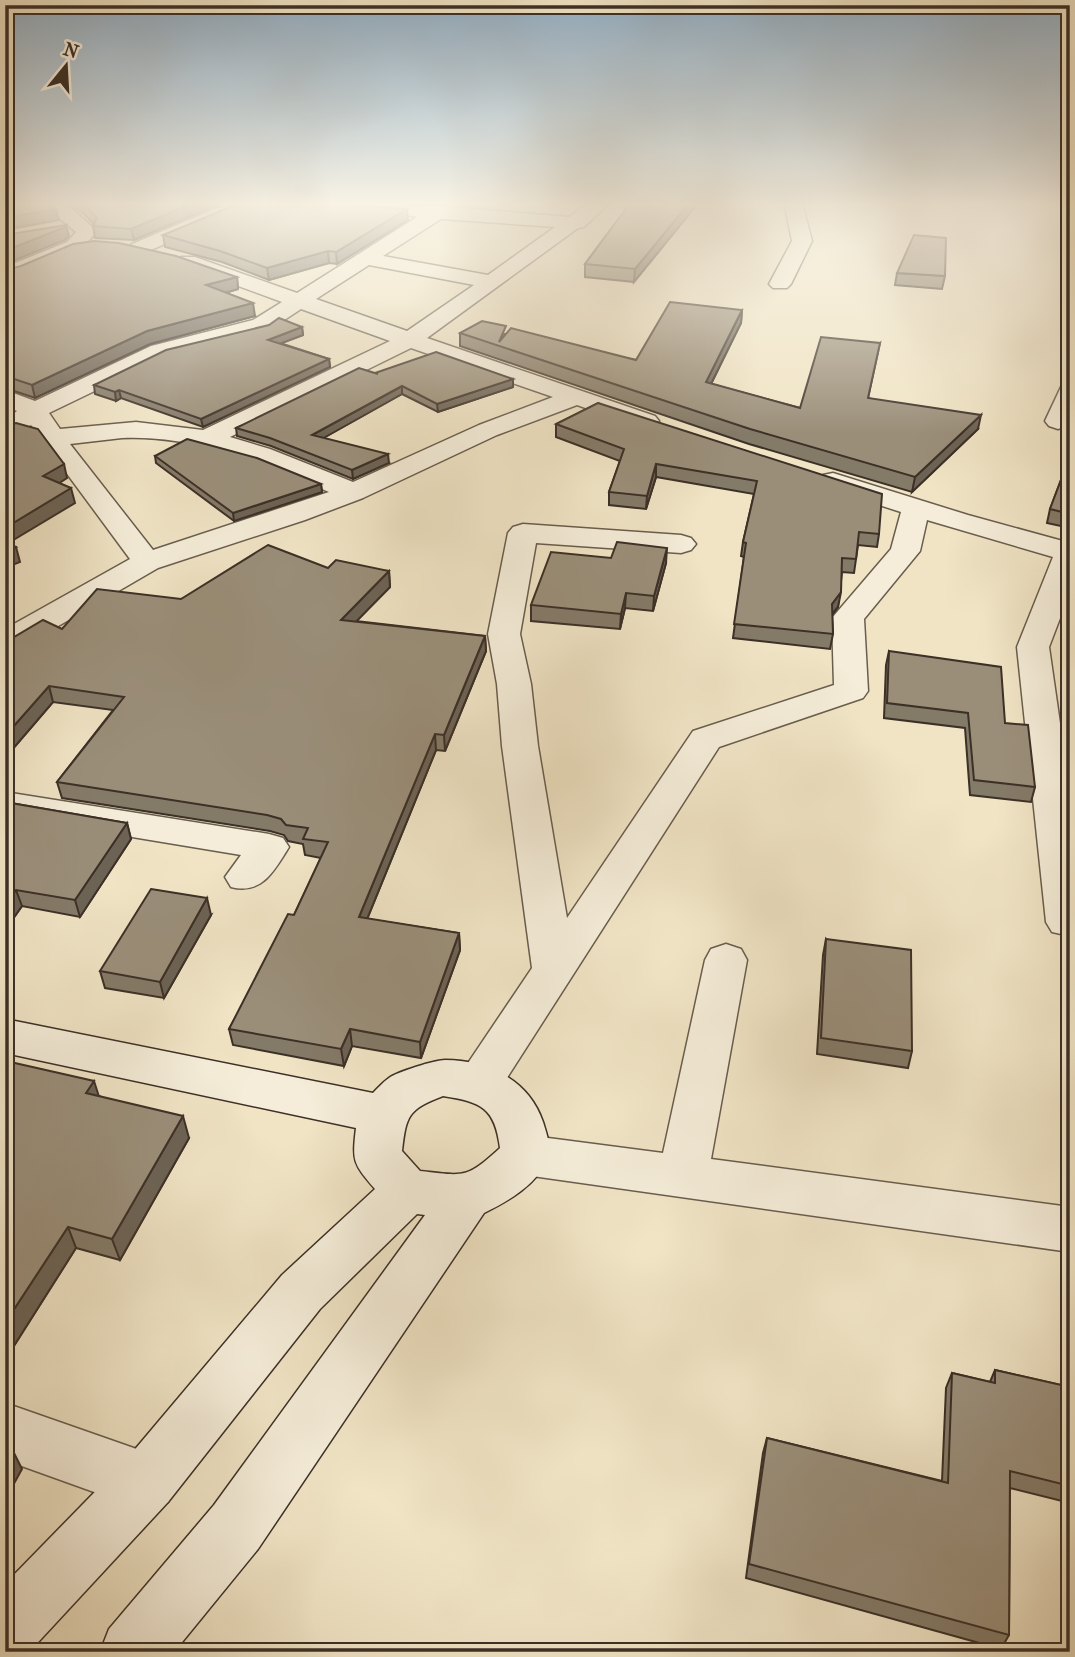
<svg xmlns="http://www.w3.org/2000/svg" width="1075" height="1657" viewBox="0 0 1075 1657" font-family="'IM FELL French Canon',serif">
	<rect width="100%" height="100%" fill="#f0e4c5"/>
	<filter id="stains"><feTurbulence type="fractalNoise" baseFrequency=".00286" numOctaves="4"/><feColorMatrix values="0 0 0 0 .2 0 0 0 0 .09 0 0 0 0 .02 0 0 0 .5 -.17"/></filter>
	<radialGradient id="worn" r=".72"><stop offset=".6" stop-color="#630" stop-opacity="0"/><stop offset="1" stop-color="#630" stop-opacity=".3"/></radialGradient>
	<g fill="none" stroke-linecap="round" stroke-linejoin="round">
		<!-- minor casing -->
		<g stroke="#695d4e" stroke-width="3">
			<g id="minor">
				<path d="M26 202 66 204 97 231 81 250 5 281V267L67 242 76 232 52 212 28 206Z"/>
				<path d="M231 202H256L254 206 146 252H132L129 248 132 244Z"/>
				<path d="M590 202H611L584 227 578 228 427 338 655 416 659 421 655 426 646 429 637 426 577 405 497 435 363 498 305 520 158 568 17 650 5 653V629L130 559 31 425 14 437 5 440V420L17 411 5 406V390L35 401 151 346 253 320 282 302 181 265 178 261 181 257H195L297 293 417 217 408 215 406 211 408 207 438 206 569 217ZM441 219 555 227 488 275 383 256ZM369 265 474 285 407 331 316 299ZM301 309 390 341 203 430 136 422 60 429 49 413 167 356 269 330ZM411 348 553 397 479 425 353 482 270 449 230 437ZM122 438C196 435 262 463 329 492L153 550 70 444Z"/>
				<path d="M784 202H802L812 241 791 284 787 288H773L769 284 792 241Z"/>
				<path d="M1070 385V422L1067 426 1058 429 1049 426 1045 421 1061 387Z"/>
				<path d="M833 473 968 515 1070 543V592L1049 647 1070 793V936L1052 932 1046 922 1017 647 1053 557 927 520 920 551 864 619 868 691 863 698 719 747 496 1095 480 1101 464 1095 457 1082 464 1069 532 968 502 746 497 684 488 634 508 533 513 527 523 524 681 535 691 538 696 544 691 550 681 553 536 543 520 634 531 684 538 746 567 918 693 731 834 685 832 618 891 549 901 512 823 487 819 481 823 475Z"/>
				<path d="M5 792 269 834 283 838 289 847C274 871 262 895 231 887L225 877 241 855 5 816Z"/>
				<path d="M726 944 741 949 747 960 711 1159 1070 1207V1252L525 1175 508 1169 501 1155 508 1141 525 1135 663 1153 705 960 711 949Z"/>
				<path d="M5 1403 168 1460 177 1481 168 1502 147 1511 5 1460Z"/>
			</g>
		</g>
		<!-- secondary casing -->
		<g stroke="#3c3027" stroke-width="3">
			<path id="secondary" d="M5 1019 373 1093C378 1088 383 1082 389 1078 397 1072 435 1060 445 1060 488 1060 529 1080 543 1122 546 1132 552 1148 548 1158 537 1185 508 1201 484 1213L258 1549 174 1652H100L109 1629 214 1505 425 1215 417 1214 320 1309 168 1502 29 1652H5V1584L126 1460 282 1275 375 1189C353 1163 352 1162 356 1128L5 1053ZM443 1096C482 1102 495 1108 500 1148 466 1179 465 1176 420 1171L402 1151C406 1116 408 1109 443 1096Z"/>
		</g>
		<!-- minor -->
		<use href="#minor" fill="#f5edd9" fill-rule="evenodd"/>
		<!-- secondary -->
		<use href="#secondary" fill="#f5edd9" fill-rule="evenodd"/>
	</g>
	<!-- wall -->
	<g fill="#847a68" stroke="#3c3027" stroke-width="2">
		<path d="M48 202H224L134 240 95 238 93 226 94 224 83 213 67 204Z"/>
		<path d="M396 202H434L430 205Z"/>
		<path d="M631 202H699L634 282 585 277V264Z"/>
		<path d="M408 220 337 264 329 263 269 280 222 262 165 247 163 235Z"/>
		<path d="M5 270 237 277 238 289 225 293 255 316 150 344 35 398 5 388Z"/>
		<path d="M897 273 945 276 942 289 895 285Z"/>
		<path d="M742 310 741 323 711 384 800 408 880 343 868 398 978 429 912 492 749 444 460 346V333L506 334 636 360Z"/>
		<path d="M302 327 303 335 280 343 329 359 330 367 203 427 121 398 116 401 95 394 94 385Z"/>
		<path d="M375 373 513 379V387L438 412 402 394 323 438 389 463 353 479 271 446 237 436 236 428Z"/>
		<path d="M598 403 879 534 877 547 858 545 854 573 842 572 838 607 832 615 833 634 830 649 733 638 744 557 741 556 743 542 754 494 656 477 646 509 609 505V492L620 461 556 437V424Z"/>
		<path d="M155 456 321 484 322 492 234 521 156 463Z"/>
		<path d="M1070 456V528L1047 523 1050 509Z"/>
		<path d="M611 558 666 563 653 611 625 608 620 629 531 621V605Z"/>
		<path d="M328 568 389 571 390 587 356 621 485 636 486 651 445 751 436 750 367 919 459 933 460 950 421 1058 352 1046 344 1066 233 1045 229 1029 294 915 321 858 305 855 303 844 288 841 284 835 270 831 62 798 57 782 113 710 53 702 5 758V639L62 629 181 599Z"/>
		<path d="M1070 645V781L1066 744 1069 733 1063 667Z"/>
		<path d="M889 651 1005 723 1035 787 1031 802 970 795 965 728 884 718 886 665Z"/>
		<path d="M5 802 127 823 131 839 80 917 22 906 5 930Z"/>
		<path d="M211 915 164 998 105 988 100 971Z"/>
		<path d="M826 939 912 1051 908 1068 817 1054 823 955Z"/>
		<path d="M99 1096 189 1138 120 1260 76 1248 5 1360Z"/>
		<path d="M995 1370 1070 1387V1503L1010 1488 1009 1635 1001 1649 746 1578 763 1453 767 1438 942 1481 946 1388 952 1373 990 1382Z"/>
	</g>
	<!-- shaded-wall -->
	<g fill="#6c6355" stroke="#3c3027" stroke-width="2">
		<path d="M196 202H224L134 240 131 229Z"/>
		<path d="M690 202H699L634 282 635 269Z"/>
		<path d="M56 209 59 220 5 230V218Z"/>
		<path d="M407 209 408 220 337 264 336 252Z"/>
		<path d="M66 225 69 236 65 240 5 264V251Z"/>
		<path d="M328 251 329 263 269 280 267 268Z"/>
		<path d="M237 277 238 289 208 298 206 285Z"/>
		<path d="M253 303 255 316 150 344 35 398 32 385 147 331Z"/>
		<path d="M742 310 741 323 705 396 706 382Z"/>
		<path d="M302 327 303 335 269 348 268 340Z"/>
		<path d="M329 359 330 367 203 427 201 419Z"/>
		<path d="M513 379V387L438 412 437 404Z"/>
		<path d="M402 386V394L313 444 312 435Z"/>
		<path d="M119 390 121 398 116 401 115 392Z"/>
		<path d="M8 398 12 412 5 417V400Z"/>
		<path d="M981 415 978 429 912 492 915 477Z"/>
		<path d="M388 454 389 463 353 479 352 470Z"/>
		<path d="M64 464 67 478 47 491 43 476Z"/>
		<path d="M656 464V477L646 509 647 496Z"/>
		<path d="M321 484 322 492 234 521 233 513Z"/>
		<path d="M71 488 75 503 5 545V528Z"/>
		<path d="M16 547 20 562 5 568V551Z"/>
		<path d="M667 548 666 563 653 611 654 596Z"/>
		<path d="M389 571 390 587 343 635 341 620Z"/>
		<path d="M841 592 838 607 829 618 832 604Z"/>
		<path d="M626 593 625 608 620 629 621 614Z"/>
		<path d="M485 636 486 651 445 751 444 735Z"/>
		<path d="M49 686 53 702 5 758V736Z"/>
		<path d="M435 734 436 750 361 934 359 917Z"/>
		<path d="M127 823 131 839 80 917 75 900Z"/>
		<path d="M16 890 22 906 5 930V905Z"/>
		<path d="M207 898 211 915 164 998 160 982Z"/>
		<path d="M459 933 460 950 421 1058 420 1042Z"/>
		<path d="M350 1029 352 1046 344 1066 341 1049Z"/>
		<path d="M94 1081 101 1103 86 1093Z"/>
		<path d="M183 1116 189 1138 120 1260 112 1239Z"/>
		<path d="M68 1227 76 1248 5 1360V1323Z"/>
		<path d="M11 1447 22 1469 5 1500V1457Z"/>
	</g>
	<!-- building -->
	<g fill="#9a8e79" stroke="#3c3027" stroke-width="2">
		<path d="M5 202H44L48 203 56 209 5 218Z"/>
		<path d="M81 202H196L131 229 93 226 97 218Z"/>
		<path d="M242 202H309L407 209 336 252 328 251 267 268 220 251 163 235Z"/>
		<path d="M631 202H690L635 269 585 264Z"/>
		<path d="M66 225 63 228 5 251V235Z"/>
		<path d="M914 235 946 238 945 276 897 273Z"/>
		<path d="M94 241 119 243 176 256 237 277 206 285 253 303 147 331 32 385 5 376V270L21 266 73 244Z"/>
		<path d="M670 302 742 310 706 382 800 408 821 337 880 343 868 398 981 415 915 477 750 429 460 333 482 321 506 326 499 342 511 328 636 360Z"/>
		<path d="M279 318 302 327 268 340 329 359 201 419 119 390 115 392 94 385 166 350 269 325Z"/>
		<path d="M436 352 513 379 437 404 402 386 312 435 388 454 352 470 270 438 236 428 359 368 378 374 375 373Z"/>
		<path d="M598 403 882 494 879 534 859 532 856 559 842 558 841 592 832 604 833 634 734 624 746 543 743 542 757 481 656 464 647 496 609 492 624 449 556 424Z"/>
		<path d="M16 423 38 429 64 464 43 476 71 488 5 528V426Z"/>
		<path d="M187 439 257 458 321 484 233 513 155 456Z"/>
		<path d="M1070 456V514L1050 509Z"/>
		<path d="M5 541 16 547 5 551Z"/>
		<path d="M617 542 667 548 654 596 626 593 621 614 531 605 551 552 611 558Z"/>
		<path d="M268 545 328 568 336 560 389 571 341 620 485 636 444 735 435 734 359 917 459 933 420 1042 350 1029 341 1049 229 1029 288 914 294 915 328 842 303 839 308 828 286 825 281 819 267 815 57 782 124 697 49 686 5 736V639L14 637 43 620 62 629 97 589 181 599Z"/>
		<path d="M889 651 1001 667 1005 723 1028 725 1035 787 974 780 968 713 887 703Z"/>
		<path d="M5 802 127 823 75 900 16 890 5 905Z"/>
		<path d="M151 889 207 898 160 982 100 971Z"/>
		<path d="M826 939 911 950 912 1051 821 1038Z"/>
		<path d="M6 1061 94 1081 86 1093 183 1116 112 1239 68 1227 5 1323Z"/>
		<path d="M995 1370 1070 1387V1486L1010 1471 1009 1635 749 1564 767 1438 948 1483 952 1373 995 1383Z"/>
		<path d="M5 1446 11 1447 5 1457Z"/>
	</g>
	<!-- sky -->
	<linearGradient id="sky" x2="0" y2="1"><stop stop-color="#93afc4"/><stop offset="0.47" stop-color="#f8f3e5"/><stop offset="1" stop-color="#f8f3e5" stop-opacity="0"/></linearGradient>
	<rect width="1075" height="434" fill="url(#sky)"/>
	<!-- margin -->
	<rect width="1075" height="1657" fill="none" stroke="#f0e4c5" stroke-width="28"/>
	<rect x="7" y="7" width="1061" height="1643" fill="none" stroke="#3c3027" stroke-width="3.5"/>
	<rect x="14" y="14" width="1047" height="1629" fill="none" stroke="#3c3027" stroke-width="2"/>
	<!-- north arrow -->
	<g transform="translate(66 66) rotate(18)" stroke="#f5edd9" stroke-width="5" paint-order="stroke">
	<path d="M0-5L12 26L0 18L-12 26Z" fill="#3c3027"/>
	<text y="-10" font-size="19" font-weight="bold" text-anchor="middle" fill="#3c3027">N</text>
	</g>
	<rect width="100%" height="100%" filter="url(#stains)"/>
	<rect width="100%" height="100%" fill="url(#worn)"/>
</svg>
